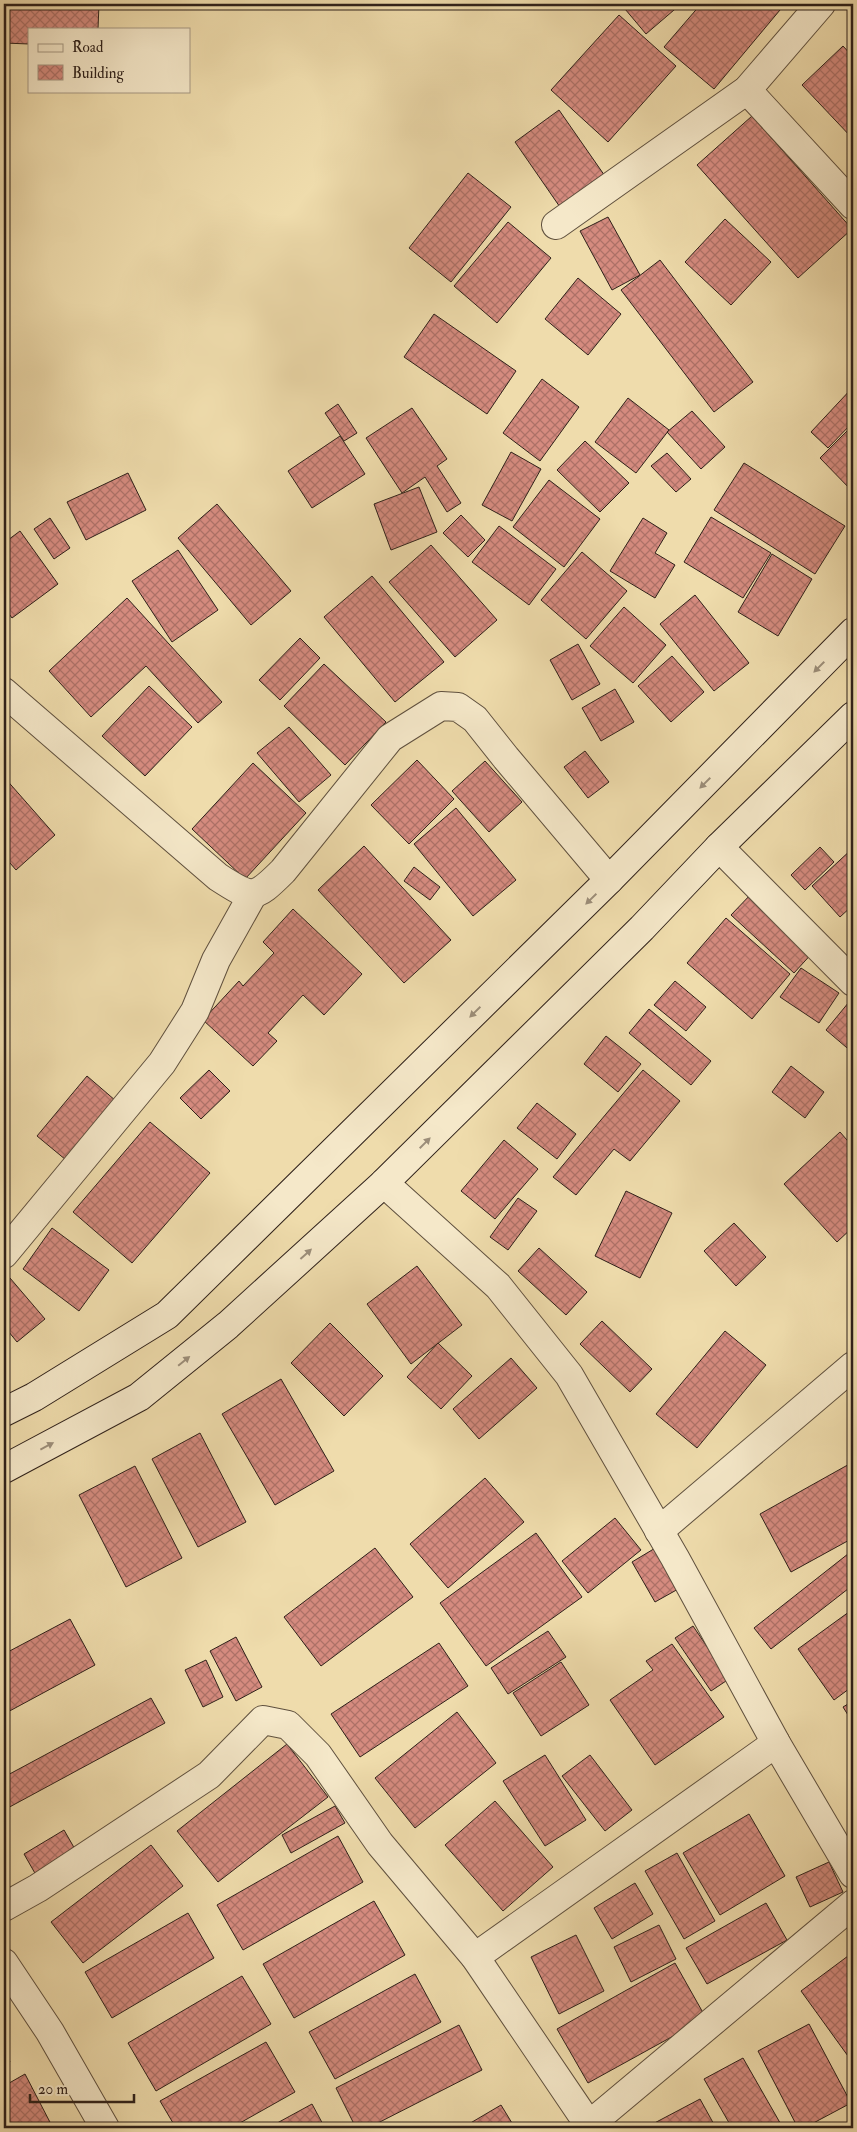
<svg xmlns="http://www.w3.org/2000/svg" width="857" height="2132" viewBox="0 0 857 2132" font-family="'IM FELL Double Pica',serif">
	<defs>
		<pattern id="building-cross-hatch" width="8" height="8" patternUnits="userSpaceOnUse" patternTransform="scale(1.25)"><rect width="8" height="8" fill="#d58b7f"/><path d="M0 0l8 8M0 8l8-8" fill="none" stroke="#ad7167"/></pattern>
	</defs>
	<rect width="100%" height="100%" fill="#efdcac"/>
	<filter id="stains"><feTurbulence type="fractalNoise" baseFrequency=".004" numOctaves="4"/><feColorMatrix values="0 0 0 0 .2 0 0 0 0 .09 0 0 0 0 .02 0 0 0 .5 -.17"/></filter>
	<radialGradient id="worn" r=".72"><stop offset=".6" stop-color="#630" stop-opacity="0"/><stop offset="1" stop-color="#630" stop-opacity=".3"/></radialGradient>
	<!-- building -->
	<g fill="url(#building-cross-hatch)" stroke="#2f211a">
		<path d="M4 4H99L98 29H29V44L4 43Z"/>
		<path d="M631 4H681L646 34 625 9Z"/>
		<path d="M701 4H773L780 10 714 89 664 47Z"/>
		<path d="M619 15 676 66 608 142 551 90Z"/>
		<path d="M843 46 853 57V139L802 85Z"/>
		<path d="M559 110 607 179 562 210 515 142Z"/>
		<path d="M752 116 852 229 798 278 697 165Z"/>
		<path d="M468 173 511 207 451 282 409 248Z"/>
		<path d="M608 217 640 275 612 290 580 231Z"/>
		<path d="M725 219 771 262 731 305 685 262Z"/>
		<path d="M508 222 551 258 497 323 454 286Z"/>
		<path d="M660 260 753 382 714 412 621 290Z"/>
		<path d="M578 278 621 314 588 355 545 319Z"/>
		<path d="M434 314 516 371 487 414 404 357Z"/>
		<path d="M542 379 579 407 540 461 503 433Z"/>
		<path d="M853 387V422L828 448 811 432Z"/>
		<path d="M628 398 669 430 636 473 595 442Z"/>
		<path d="M338 404 357 433 344 441 325 413Z"/>
		<path d="M412 408 447 459 437 466 461 503 447 512 425 477 402 493 366 438Z"/>
		<path d="M692 411 725 447 701 469 667 432Z"/>
		<path d="M853 425V492L820 458Z"/>
		<path d="M340 436 365 474 312 508 288 471Z"/>
		<path d="M585 441 629 483 600 512 557 470Z"/>
		<path d="M511 452 541 469 512 521 482 505Z"/>
		<path d="M667 453 691 479 676 492 651 466Z"/>
		<path d="M744 463 845 526 815 574 714 510Z"/>
		<path d="M128 473 146 510 86 540 67 502Z"/>
		<path d="M549 480 600 519 564 567 513 527Z"/>
		<path d="M419 487 437 532 391 550 374 504Z"/>
		<path d="M217 504 291 591 251 625 178 538Z"/>
		<path d="M461 515 485 540 468 557 443 533Z"/>
		<path d="M711 517 771 553 743 598 684 562Z"/>
		<path d="M50 518 70 548 54 559 34 529Z"/>
		<path d="M643 518 667 533 655 553 675 565 655 598 610 571Z"/>
		<path d="M499 526 556 569 529 605 472 562Z"/>
		<path d="M20 531 58 584 12 618 4 607V543Z"/>
		<path d="M431 545 497 620 455 657 389 582Z"/>
		<path d="M178 550 218 610 172 642 132 581Z"/>
		<path d="M582 552 627 591 586 639 541 600Z"/>
		<path d="M772 554 812 579 778 636 738 612Z"/>
		<path d="M372 576 444 662 395 702 324 617Z"/>
		<path d="M695 595 749 663 714 691 660 624Z"/>
		<path d="M127 598 222 702 198 723 146 666 91 717 49 671Z"/>
		<path d="M624 607 666 645 633 683 590 646Z"/>
		<path d="M300 638 320 658 280 700 259 680Z"/>
		<path d="M578 644 600 684 572 700 550 660Z"/>
		<path d="M672 656 704 692 671 722 638 686Z"/>
		<path d="M324 664 386 722 345 765 284 706Z"/>
		<path d="M149 686 192 727 145 776 102 736Z"/>
		<path d="M615 689 634 722 601 741 582 708Z"/>
		<path d="M289 727 331 775 299 802 257 753Z"/>
		<path d="M585 751 609 782 588 798 564 767Z"/>
		<path d="M417 760 454 799 409 844 371 805Z"/>
		<path d="M485 761 522 802 489 832 452 791Z"/>
		<path d="M253 763 306 813 245 879 192 829Z"/>
		<path d="M4 777 55 835 16 870 4 856Z"/>
		<path d="M456 808 516 880 473 916 414 844Z"/>
		<path d="M364 846 451 940 404 983 318 890Z"/>
		<path d="M820 847 834 862 805 890 791 875Z"/>
		<path d="M853 848V905L840 917 812 886Z"/>
		<path d="M414 867 440 887 430 900 404 881Z"/>
		<path d="M753 892 815 950 794 973 731 915Z"/>
		<path d="M293 909 362 974 324 1015 303 995 268 1033 277 1041 253 1066 203 1020 239 981 243 986 274 953 263 942Z"/>
		<path d="M726 918 790 974 752 1019 687 963Z"/>
		<path d="M801 968 839 993 819 1023 780 997Z"/>
		<path d="M675 981 706 1007 686 1031 654 1005Z"/>
		<path d="M849 1002 853 1005V1053L826 1030Z"/>
		<path d="M649 1009 711 1061 691 1085 629 1033Z"/>
		<path d="M606 1036 641 1064 618 1092 584 1064Z"/>
		<path d="M791 1066 824 1092 805 1118 772 1092Z"/>
		<path d="M209 1070 230 1091 201 1119 180 1098Z"/>
		<path d="M643 1070 680 1101 630 1161 614 1149 576 1195 553 1177Z"/>
		<path d="M87 1076 116 1101 66 1160 37 1136Z"/>
		<path d="M537 1103 576 1134 557 1159 517 1128Z"/>
		<path d="M150 1122 210 1173 132 1263 73 1212Z"/>
		<path d="M840 1132 853 1147V1227L837 1242 784 1184Z"/>
		<path d="M504 1140 538 1169 495 1219 461 1191Z"/>
		<path d="M626 1191 672 1213 640 1278 595 1256Z"/>
		<path d="M518 1198 537 1211 508 1250 490 1237Z"/>
		<path d="M734 1223 766 1257 736 1286 704 1251Z"/>
		<path d="M52 1228 109 1270 79 1311 23 1269Z"/>
		<path d="M539 1248 587 1292 566 1315 518 1271Z"/>
		<path d="M417 1266 462 1325 411 1364 367 1304Z"/>
		<path d="M10 1278 45 1319 17 1342 4 1326V1283Z"/>
		<path d="M602 1321 652 1369 630 1392 580 1344Z"/>
		<path d="M330 1323 383 1376 344 1416 291 1363Z"/>
		<path d="M725 1331 766 1365 697 1448 656 1414Z"/>
		<path d="M438 1343 472 1376 441 1409 407 1377Z"/>
		<path d="M511 1358 537 1388 479 1439 453 1409Z"/>
		<path d="M281 1379 334 1471 275 1505 222 1414Z"/>
		<path d="M200 1433 246 1522 198 1547 152 1459Z"/>
		<path d="M853 1462V1538L791 1572 760 1514Z"/>
		<path d="M135 1466 182 1558 126 1587 79 1495Z"/>
		<path d="M485 1478 524 1522 448 1588 410 1544Z"/>
		<path d="M615 1518 641 1550 588 1593 562 1561Z"/>
		<path d="M536 1533 582 1597 486 1666 440 1603Z"/>
		<path d="M657 1547 680 1588 655 1602 632 1562Z"/>
		<path d="M375 1548 413 1597 321 1666 284 1617Z"/>
		<path d="M853 1550V1585L771 1649 754 1628Z"/>
		<path d="M853 1609V1686L834 1700 798 1649Z"/>
		<path d="M70 1619 95 1665 4 1714V1654Z"/>
		<path d="M693 1626 729 1679 711 1691 675 1638Z"/>
		<path d="M548 1631 566 1657 508 1694 491 1668Z"/>
		<path d="M236 1637 262 1687 236 1701 210 1651Z"/>
		<path d="M439 1643 468 1686 360 1757 331 1714Z"/>
		<path d="M672 1644 724 1717 655 1765 610 1700 653 1670 646 1661Z"/>
		<path d="M206 1660 223 1697 203 1707 185 1670Z"/>
		<path d="M561 1662 589 1705 541 1736 513 1693Z"/>
		<path d="M151 1698 165 1723 4 1810V1777Z"/>
		<path d="M853 1701V1723L843 1707Z"/>
		<path d="M457 1712 496 1763 415 1828 375 1778Z"/>
		<path d="M287 1744 328 1797 218 1882 177 1831Z"/>
		<path d="M545 1755 586 1820 545 1846 503 1781Z"/>
		<path d="M590 1755 632 1810 605 1831 562 1776Z"/>
		<path d="M495 1801 553 1867 503 1911 445 1845Z"/>
		<path d="M335 1806 345 1823 291 1853 282 1835Z"/>
		<path d="M749 1814 785 1876 720 1915 683 1853Z"/>
		<path d="M64 1830 76 1851 36 1875 24 1854Z"/>
		<path d="M338 1836 363 1882 243 1950 217 1905Z"/>
		<path d="M151 1845 183 1886 83 1963 51 1922Z"/>
		<path d="M677 1853 715 1921 684 1939 645 1871Z"/>
		<path d="M829 1862 843 1892 810 1907 796 1877Z"/>
		<path d="M635 1883 653 1914 612 1939 594 1908Z"/>
		<path d="M374 1901 405 1955 294 2018 263 1964Z"/>
		<path d="M766 1903 787 1940 707 1984 686 1948Z"/>
		<path d="M188 1913 214 1958 112 2018 85 1972Z"/>
		<path d="M659 1925 676 1959 631 1982 614 1947Z"/>
		<path d="M576 1935 604 1991 559 2014 531 1957Z"/>
		<path d="M848 1956 853 1963V2063L801 1991Z"/>
		<path d="M675 1963 706 2018 588 2083 557 2029Z"/>
		<path d="M415 1974 441 2022 335 2079 309 2032Z"/>
		<path d="M242 1976 271 2024 156 2091 128 2043Z"/>
		<path d="M809 2024 851 2103 804 2128H798L758 2051Z"/>
		<path d="M459 2025 482 2070 368 2128H356L336 2088Z"/>
		<path d="M266 2042 295 2092 231 2128H176L160 2101Z"/>
		<path d="M4 2051 10 2062 4 2065Z"/>
		<path d="M743 2058 783 2128H732L704 2079Z"/>
		<path d="M25 2074 53 2128H4V2086Z"/>
		<path d="M700 2099 716 2128H645Z"/>
		<path d="M312 2104 325 2128H268Z"/>
		<path d="M501 2105 515 2128H462Z"/>
	</g>
	<g fill="none" stroke-linecap="round" stroke-linejoin="round">
		<!-- street casing -->
		<g stroke="#5f503e" stroke-width="30">
			<g id="street">
				<path d="M747 90 853 205"/>
				<path d="M556 225 747 90 821 4"/>
				<path d="M4 692 218 877C252 899 254 900 283 871L390 738 441 706 458 707 475 719 506 758 609 880"/>
				<path d="M719 847 853 982"/>
				<path d="M384 1183 498 1286 569 1375 675 1558 776 1743 853 1874"/>
				<path d="M4 1254 162 1063 195 1011 216 960 253 894"/>
				<path d="M659 1531 853 1366"/>
				<path d="M4 1907 38 1888 209 1775 263 1720 288 1725 318 1755 380 1844 475 1957 591 2128"/>
				<path d="M475 1957 776 1743"/>
				<path d="M4 1963 50 2032 105 2128"/>
				<path d="M589 2125 853 1904"/>
			</g>
		</g>
		<!-- secondary casing -->
		<g stroke="#2f211a" stroke-width="30">
			<g id="secondary">
				<path d="M4 1412 34 1397 167 1315 609 880 853 632"/>
				<path d="M4 1469 139 1397 228 1325 384 1183 642 928 719 847 853 716"/>
			</g>
		</g>
		<!-- street -->
		<use href="#street" stroke="#f5e8c9" stroke-width="28"/>
		<!-- secondary -->
		<use href="#secondary" stroke="#f5e8c9" stroke-width="28"/>
	</g>
	<!-- one-way arrows -->
	<defs><path id="oneway-solid" d="M-6-.8H1V-3.2L6.5 0L1 3.2V.8H-6Z" transform="scale(1.25)"/></defs>
	<g fill="#9c8e7a">
		<use href="#oneway-solid" transform="translate(819 667) rotate(135)"/>
		<use href="#oneway-solid" transform="translate(705 783) rotate(135)"/>
		<use href="#oneway-solid" transform="translate(591 899) rotate(136)"/>
		<use href="#oneway-solid" transform="translate(475 1012) rotate(136)"/>
		<use href="#oneway-solid" transform="translate(425 1143) rotate(-45)"/>
		<use href="#oneway-solid" transform="translate(306 1254) rotate(-42)"/>
		<use href="#oneway-solid" transform="translate(184 1361) rotate(-39)"/>
		<use href="#oneway-solid" transform="translate(47 1446) rotate(-28)"/>
	</g>
	<!-- margin -->
	<rect width="857" height="2132" fill="none" stroke="#efdcac" stroke-width="20"/>
	<rect x="5" y="5" width="847" height="2122" fill="none" stroke="#2f211a" stroke-width="2.5"/>
	<rect x="10" y="10" width="837" height="2112" fill="none" stroke="#2f211a"/>
	<!-- legend -->
	<rect x="28" y="28" width="162" height="65" fill="#f5e8c9" stroke="#a69883"/>
	<rect x="38" y="44" width="25" height="8" fill="#f5e8c9" stroke="#a69883"/>
	<text x="72" y="52" font-size="15" fill="#2f211a">Road</text>
	<rect x="38" y="65" width="25" height="15" fill="url(#building-cross-hatch)" stroke="#a69883"/>
	<text x="72" y="78" font-size="15" fill="#2f211a">Building</text>
	<!-- scale -->
	<path d="M30 2094v8h104v-8" fill="none" stroke="#2f211a" stroke-width="2.5"/>
	<text x="38" y="2094" font-size="15" fill="#2f211a" stroke="#f5e8c9" stroke-width="4" paint-order="stroke">20 m</text>
	<rect width="100%" height="100%" filter="url(#stains)"/>
	<rect width="100%" height="100%" fill="url(#worn)"/>
</svg>
